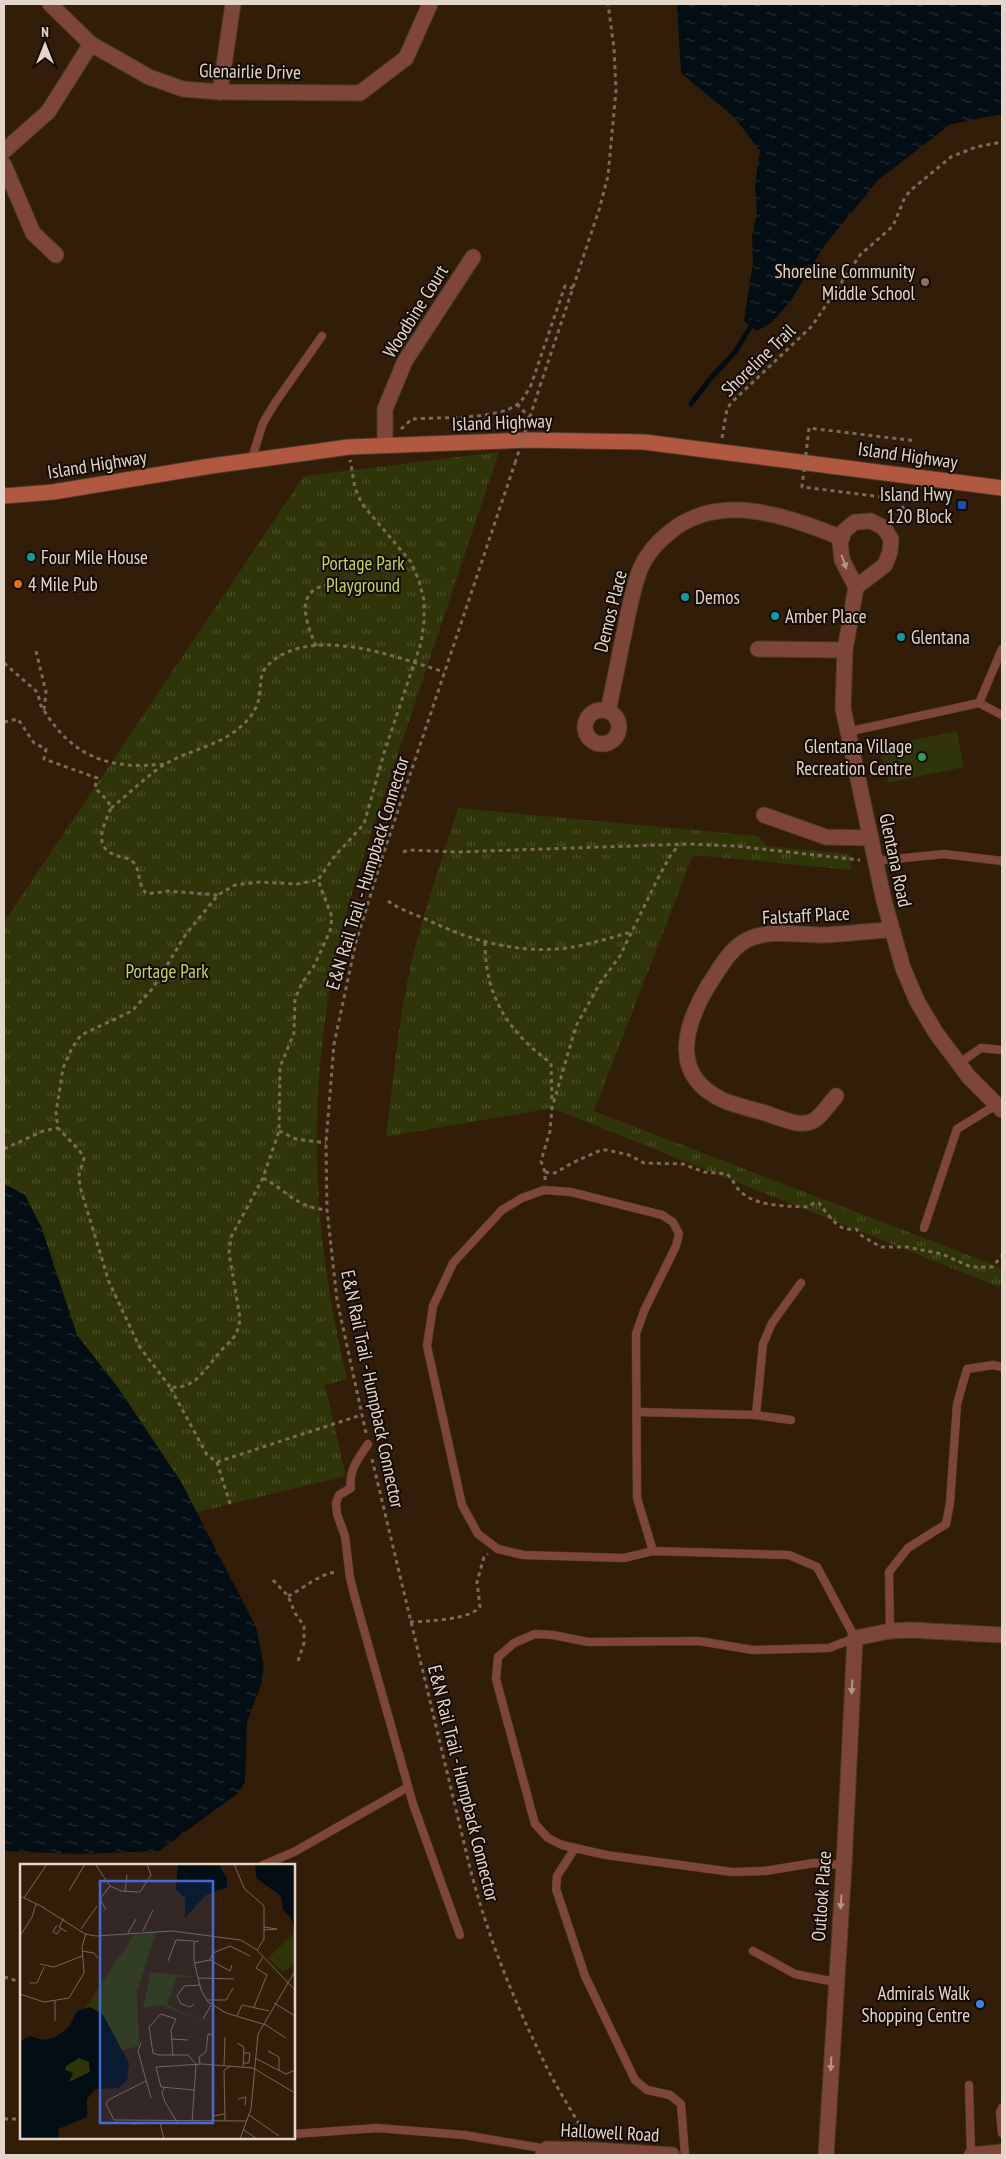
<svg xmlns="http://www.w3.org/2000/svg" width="1006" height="2159" viewBox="0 0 1006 2159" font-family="'PT Sans Narrow',sans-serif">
	<defs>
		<pattern id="park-tufts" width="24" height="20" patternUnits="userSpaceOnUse" patternTransform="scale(1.25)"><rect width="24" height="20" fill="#2f3508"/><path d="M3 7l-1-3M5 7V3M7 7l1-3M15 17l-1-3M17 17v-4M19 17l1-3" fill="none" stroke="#4d512b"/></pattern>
		<pattern id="water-ripples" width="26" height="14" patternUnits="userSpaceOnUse" patternTransform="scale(1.25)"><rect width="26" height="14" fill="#020d14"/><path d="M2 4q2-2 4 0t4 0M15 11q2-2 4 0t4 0" fill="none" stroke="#272f35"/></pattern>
	</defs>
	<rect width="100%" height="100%" fill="#321d09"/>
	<!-- grass -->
	<path fill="#2f3508" d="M957 731 964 767 888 783 880 747Z"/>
	<!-- park -->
	<g fill="url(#park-tufts)">
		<path d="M499 452 358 873C347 911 336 949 330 987 307 1125 315 1244 347 1379L325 1385 346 1476 197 1512 181 1482 119 1389 77 1335 42 1229 25 1195 4 1184V922L304 476Z"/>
		<path d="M458 808 758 836 767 846 849 854 852 870 693 855 594 1111 1002 1268V1278L999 1287 552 1108 386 1137C393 1085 397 1034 407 983 419 923 440 866 458 808Z"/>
	</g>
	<!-- water -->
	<g fill="url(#water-ripples)">
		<path d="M677 4H1002V114L951 124 878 180 824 246 790 302 771 323 757 331 744 321 753 262 752 236 757 212 755 185 760 151 735 118 681 73Z"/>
		<path d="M4 1184 25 1195 42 1229 77 1335 119 1389 181 1482 256 1627 264 1666 261 1685 247 1722 245 1782 237 1794 159 1851 78 1854 4 1851Z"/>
	</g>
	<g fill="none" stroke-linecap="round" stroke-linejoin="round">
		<!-- stream -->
		<path stroke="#020d14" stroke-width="5" d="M691 404 710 379 735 352 754 321"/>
		<!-- lane casing -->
		<g stroke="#4e3a28" stroke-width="9">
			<g id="lane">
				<path d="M251 461 263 423 275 403 322 336"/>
				<path d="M979 703 1002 715"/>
				<path d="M847 732 979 703 1002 649"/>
				<path d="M875 861 944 854 1002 861"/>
				<path d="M958 1064 981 1048 1002 1050"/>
				<path d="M924 1228 957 1129 996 1105"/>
				<path d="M638 1412 756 1415 791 1420"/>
				<path d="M756 1415 763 1344 772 1323 801 1283"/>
				<path d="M368 1444C359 1458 348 1470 351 1488L339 1495 336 1503 337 1514 345 1536 350 1578 357 1605 413 1804 460 1935"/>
				<path d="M653 1551 637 1498 636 1334 644 1311 676 1246 679 1234 673 1222 662 1215 571 1192 544 1190 522 1198 502 1210 453 1263 433 1306 427 1346 462 1505 478 1534 498 1549 523 1555 624 1558 653 1551 789 1555 817 1567 855 1638 829 1648 753 1650 699 1641 588 1642 553 1635 535 1634 514 1643 498 1657 496 1679 535 1824 548 1838 562 1845 575 1848 606 1855 732 1872 765 1871 814 1863 844 1865"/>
				<path d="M890 1631 889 1572 908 1548 946 1524 950 1503 957 1404 967 1369 993 1365 1002 1367"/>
				<path d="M575 1848 557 1876 556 1889 585 1976 635 2080 647 2090 670 2095 681 2104 685 2155"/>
				<path d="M263 1865 294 1852 408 1787"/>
				<path d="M753 1951 795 1974 835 1982"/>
				<path d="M969 2085 971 2155"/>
				<path d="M1002 2108 1000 2112 1002 2133"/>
				<path d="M294 2134 377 2128 464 2135 547 2149"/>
			</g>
		</g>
		<!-- street casing -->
		<g stroke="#4e3a28" stroke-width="17">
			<g id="street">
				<path d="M50 4 91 44 149 77 183 89 220 92 360 93 406 58 430 4"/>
				<path d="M220 92 233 4"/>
				<path d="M4 151 48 112 91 44"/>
				<path d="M4 165 33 233 56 255"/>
				<path d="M385 445V409L405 361 473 257"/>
				<path d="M856 587 885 565 890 552 891 539 884 528 871 521 855 522 844 531 840 542 842 560 856 587 845 650 843 708 884 901 903 968 917 1001 936 1033 969 1077 1002 1110"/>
				<path d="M758 649 845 650"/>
				<circle cx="602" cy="727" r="17"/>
				<path d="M608 711C614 684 619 657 625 629 629 609 633 587 641 567 648 552 657 542 670 532 719 491 789 516 842 538"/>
				<path d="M764 815 826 837 871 838"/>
				<path d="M836 1096C830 1103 821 1117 813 1121 799 1128 779 1117 765 1113 752 1109 738 1106 725 1101 670 1077 683 1028 708 986 718 971 730 948 747 940 769 929 799 935 823 935 846 934 868 931 891 930"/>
				<path d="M543 2155 547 2149 594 2150 672 2155"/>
				<path d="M826 2155 844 1865 855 1638 890 1631 911 1630 1002 1635"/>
				<path d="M972 2155 1002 2152"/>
			</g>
		</g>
		<!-- secondary casing -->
		<g stroke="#4e3a28" stroke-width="17">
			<path id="secondary" d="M4 496 53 492 211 466 349 447 529 440 644 442 1002 488"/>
		</g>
		<!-- path -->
		<g stroke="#7c6a59" stroke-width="3" stroke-dasharray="4 4" stroke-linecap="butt">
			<path d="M540 386 599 210 608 176 616 90 614 48 608 4"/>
			<path d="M517 404 530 418V425"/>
			<path d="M401 429 412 419C438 417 498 420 518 404 524 399 527 392 531 385L565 286 573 288"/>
			<path d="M722 438 727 409 731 403 812 326 860 255 893 226 905 197 911 190 951 157 976 147 1002 142"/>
			<path d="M898 499 908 516 901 526"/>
			<path d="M316 646C307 625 293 591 327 585"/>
			<path d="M36 651 46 692 44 710"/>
			<path d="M4 663 36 691C40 697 39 704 43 709 73 758 110 770 165 764"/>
			<path d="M4 722 18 719 34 743 46 749 44 759 97 778 95 788 108 801 111 808C104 825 92 846 115 855 121 858 129 857 133 862 142 871 136 884 147 894L168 891 218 895"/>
			<path d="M111 808C129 794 147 775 167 763 190 750 217 746 238 729 248 721 257 710 259 698 261 687 259 675 267 666 309 623 397 657 444 672"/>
			<path d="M403 852 409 850 457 852 688 844 735 846 860 860"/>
			<path d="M388 901C400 910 417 915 430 921 475 943 528 956 579 946 596 942 614 937 631 932"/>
			<path d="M485 942C485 996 508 1032 551 1063L552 1103"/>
			<path d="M279 1131 296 1139 326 1143"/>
			<path d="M4 1149 43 1131 58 1128"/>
			<path d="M545 1172 555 1173 572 1163 601 1150H607L629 1155 644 1163 683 1164 704 1172 727 1174C733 1179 735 1187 741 1192 757 1207 788 1206 808 1207L814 1203H819C825 1211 834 1224 843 1228 847 1230 852 1229 856 1229L862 1236 881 1247H907L942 1254 971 1267H992L1002 1256"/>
			<path d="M263 1178C289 1192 295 1207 327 1210"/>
			<path d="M545 1180V1172L541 1161 550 1131 552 1108 576 1026 600 983 620 956 657 880 670 856 679 845"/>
			<path d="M170 1387 139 1346 109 1282 80 1187 79 1175 84 1158 79 1150 58 1128 56 1113 63 1068 72 1048 81 1035 132 1011 153 988 186 934 218 895 235 885 260 882 297 884 318 880"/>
			<path d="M366 1433 337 1300 327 1210 326 1143 334 1044 356 942 383 855 515 463"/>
			<path d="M372 1459 470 1868C488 1938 514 2001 546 2066 558 2090 573 2113 586 2136"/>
			<path d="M217 1462 361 1415"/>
			<path d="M230 1504 217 1462 207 1455 170 1387C195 1390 205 1369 219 1353 231 1339 238 1338 240 1318L229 1253 231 1237 263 1178 279 1131 280 1067 294 1033 295 999 302 983 314 966 330 931 332 917 318 880 334 857 364 824 384 753 421 643 424 622V600L419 581 411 562 362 504 355 488 350 460"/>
			<path d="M273 1580 288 1596 295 1613 304 1626V1643L297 1664"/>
			<path d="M288 1596C305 1588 319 1573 338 1572"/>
			<path d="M410 1622C428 1621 469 1620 480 1607L477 1582 484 1557 488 1554"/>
			<path d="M4 1977 21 1982"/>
			<path d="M4 2119H21"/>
		</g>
		<!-- lane -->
		<use href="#lane" stroke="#7e4638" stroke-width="8"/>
		<!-- street -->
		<use href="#street" stroke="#7e4638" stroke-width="15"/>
		<!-- secondary -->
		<use href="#secondary" stroke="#b15841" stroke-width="15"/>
		<!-- path-bridge -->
		<g stroke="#7c6a59" stroke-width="3" stroke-dasharray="4 4" stroke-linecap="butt">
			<path d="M515 463 540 386"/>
			<path d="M898 499 802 487 809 428 916 441"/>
		</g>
	</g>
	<!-- one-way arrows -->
	<defs><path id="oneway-solid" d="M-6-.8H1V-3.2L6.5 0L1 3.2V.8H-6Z" transform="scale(1.25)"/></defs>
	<g fill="#b69588">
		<use href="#oneway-solid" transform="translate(844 562) rotate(71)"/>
		<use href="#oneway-solid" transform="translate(852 1687) rotate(93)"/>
		<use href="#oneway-solid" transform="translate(841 1902) rotate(94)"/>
		<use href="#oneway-solid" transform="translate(831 2064) rotate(93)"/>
	</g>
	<!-- markers -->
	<circle fill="#8d6e63" stroke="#130a03" stroke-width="2" cx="925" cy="282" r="5"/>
	<rect fill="#1a4fb4" stroke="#130a03" stroke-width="2" x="957" y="500" width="10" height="10" rx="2.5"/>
	<g fill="#0f9aa8" stroke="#130a03" stroke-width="2">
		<circle cx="31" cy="557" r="5"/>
		<circle cx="685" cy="597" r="5"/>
		<circle cx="775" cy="616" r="5"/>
		<circle cx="901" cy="637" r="5"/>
	</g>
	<circle fill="#e8710a" stroke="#130a03" stroke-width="2" cx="18" cy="584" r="5"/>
	<circle fill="#2e9e5b" stroke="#130a03" stroke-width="2" cx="922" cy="757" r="5"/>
	<circle fill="#3f7fe0" stroke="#130a03" stroke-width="2" cx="980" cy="2004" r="5"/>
	<g text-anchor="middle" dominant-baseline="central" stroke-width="4" stroke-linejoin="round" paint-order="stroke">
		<!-- street labels -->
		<g font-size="19" fill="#e4d5c9" stroke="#130a03">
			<text transform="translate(250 71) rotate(1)">Glenairlie Drive</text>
			<text transform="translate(415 311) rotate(-58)">Woodbine Court</text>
			<text transform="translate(758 360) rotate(-44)">Shoreline Trail</text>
			<text transform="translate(502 422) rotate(-2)">Island Highway</text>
			<text transform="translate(908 455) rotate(8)">Island Highway</text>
			<text transform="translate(97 464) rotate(-9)">Island Highway</text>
			<text transform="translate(610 611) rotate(-76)">Demos Place</text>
			<text transform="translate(896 860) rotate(78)">Glentana Road</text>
			<text transform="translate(367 873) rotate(-73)">E&amp;N Rail Trail - Humpback Connector</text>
			<text transform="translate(806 915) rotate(-3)">Falstaff Place</text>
			<text transform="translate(373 1389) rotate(78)">E&amp;N Rail Trail - Humpback Connector</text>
			<text transform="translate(464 1783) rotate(76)">E&amp;N Rail Trail - Humpback Connector</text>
			<text transform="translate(821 1896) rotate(-86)">Outlook Place</text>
			<text transform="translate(610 2132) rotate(3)">Hallowell Road</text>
		</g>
		<!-- poi labels -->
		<g font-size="19" fill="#e4d5c9" stroke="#130a03" text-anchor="start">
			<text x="915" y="271" text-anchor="end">Shoreline Community<tspan x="915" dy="22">Middle School</tspan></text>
			<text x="952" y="494" text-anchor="end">Island Hwy<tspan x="952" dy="22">120 Block</tspan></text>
			<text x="41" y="557">Four Mile House</text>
			<text x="28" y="584">4 Mile Pub</text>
			<text x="695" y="597">Demos</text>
			<text x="785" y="616">Amber Place</text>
			<text x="911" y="637">Glentana</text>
			<text x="912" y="746" text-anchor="end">Glentana Village<tspan x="912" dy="22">Recreation Centre</tspan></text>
			<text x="970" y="1993" text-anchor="end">Admirals Walk<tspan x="970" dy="22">Shopping Centre</tspan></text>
		</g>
		<!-- park labels -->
		<g font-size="19" fill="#c5d65a" stroke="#130a03">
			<text x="363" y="563">Portage Park<tspan x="363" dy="22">Playground</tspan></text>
			<text x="167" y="971">Portage Park</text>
		</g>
	</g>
	<!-- overview -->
	<g transform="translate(20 1864)">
		<rect width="275" height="275" fill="#321d09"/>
		<path d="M136 68 117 128 119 182 102 186 83 151 65 144 114 71ZM275 68V101L263 108 248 94ZM131 108 175 113H157L147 141 192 161 142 141 123 144ZM59 194 69 198 70 208 49 218 52 211 45 206 46 202Z" fill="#2f3508"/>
		<path d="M158 0H199L207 15V23L186 31 165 54V34L156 26ZM235 0H275V67L271 54 263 45 261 32 236 14ZM70 143 83 151 109 199 107 217 98 224 75 225 67 235V253L38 265 39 275H0V177L10 172 23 176 34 174 49 163 57 147ZM59 194 69 198 70 208 49 218 53 209 45 206 46 202Z" fill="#020d14" fill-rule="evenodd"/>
		<path fill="none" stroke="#796756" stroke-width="1" d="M75 0 90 22 101 27 120 28 131 11 127 0M214 0 224 24 244 42V75L237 86M49 27 65 0M105 28 107 11M0 32 25 44M4 34 27 0M24 44 65 70 76 72 152 67 221 76 237 86 275 126M86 46 80 35 90 22M44 54 39 63 47 68M37 61 33 68 37 70 41 64M61 65 77 42M244 66 257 65 244 63M123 67 133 46M108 69 116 55M0 72 12 53 16 40M179 77 174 78V97L181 126 188 138 206 149 246 161 266 174M62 87 74 89 78 94M190 96 210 107 212 101M148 97 156 76 174 77M175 99 190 96 193 89 210 82 230 92M20 100 34 103 62 92M178 114 214 115M10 119H17L24 103M0 130 24 138 49 134 64 109 62 83 66 69M187 136H206L213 124M254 139 275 152M174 140 170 143 161 140 157 132 164 122 180 121M234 143 247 111 236 104 243 93M217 152 222 141 249 147M183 155 191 141M35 157V137M151 175 168 176M121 179 118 187 131 234M217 179 224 183 223 203M248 187 259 193V206M153 191 151 166 156 155 141 150 129 163 133 189 139 191H168L176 200M235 194 266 210 275 206M223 199H229L230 189H223M180 200 179 193 186 188 188 170 194 171M204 201 205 173M126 217 88 236 86 240 94 256 227 257M144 224 142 229 145 238 157 258M174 226 141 223 136 203 182 200 233 204 275 229M218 235 226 233 225 241M229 251 259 272M205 257 204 206 211 202M192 258 193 252 205 250M140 259 144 275M172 259 176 200M112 260 141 259M224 266 237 275M220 275 231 245 238 170 275 107"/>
		<path fill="#4569d5" fill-opacity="0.15" stroke="#4569d5" stroke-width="2.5" d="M80 17H193V259H80Z"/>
		<rect width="275" height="275" fill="none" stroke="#e4d5c9" stroke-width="2.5"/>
	</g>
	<!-- border -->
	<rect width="1006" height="2159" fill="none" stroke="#e4d5c9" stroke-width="10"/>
	<!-- north arrow -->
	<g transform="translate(45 45)" stroke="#130a03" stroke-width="4" paint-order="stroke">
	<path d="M0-4L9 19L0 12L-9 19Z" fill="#e4d5c9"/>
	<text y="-8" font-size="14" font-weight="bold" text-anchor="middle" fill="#e4d5c9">N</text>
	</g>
</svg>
